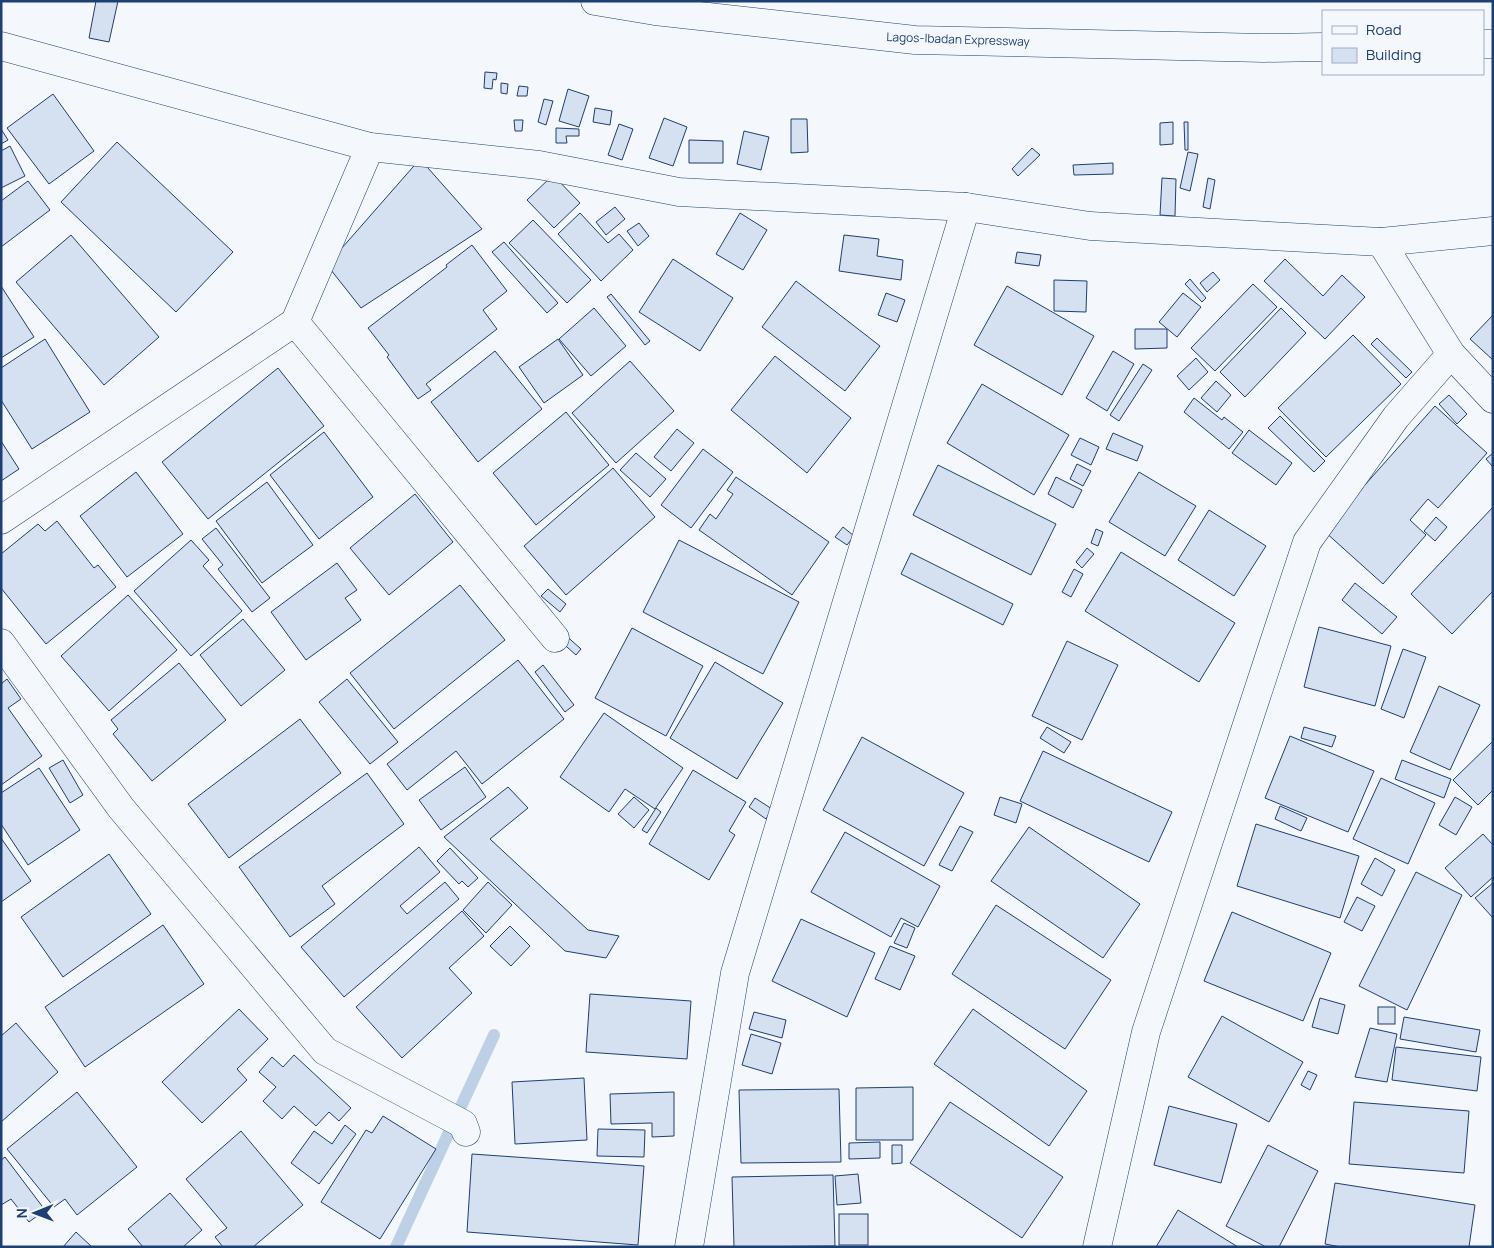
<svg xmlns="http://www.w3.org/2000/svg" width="1494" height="1248" viewBox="0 0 1494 1248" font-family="Manrope,sans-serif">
	<rect width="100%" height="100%" fill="#f4f7fb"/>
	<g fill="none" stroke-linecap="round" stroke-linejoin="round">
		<!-- stream -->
		<path stroke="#bed0e5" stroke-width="12" d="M396 1247 494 1035"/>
	</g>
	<!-- building -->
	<g fill="#d5e0f0" stroke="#1d3f73">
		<path d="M96 1H118L109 42 89 38Z"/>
		<path d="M485 72 497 73 496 80 493 79 492 89 484 88Z"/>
		<path d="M501 83 508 84 507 94 501 93Z"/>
		<path d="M519 86 528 87 527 96H517Z"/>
		<path d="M568 89 589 96 579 127 559 121Z"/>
		<path d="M53 94 94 151 49 184 7 128Z"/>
		<path d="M544 99 553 101 546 125 538 122Z"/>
		<path d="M595 108 612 111 610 125 593 122Z"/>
		<path d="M664 118 687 127 673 166 649 158Z"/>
		<path d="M791 119H807L808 152 791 153Z"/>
		<path d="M514 120H523L522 131H515Z"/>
		<path d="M1173 122V144L1160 145V123Z"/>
		<path d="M1184 122H1188V150H1185Z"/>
		<path d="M619 124 633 129 622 160 608 155Z"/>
		<path d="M556 128 579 129V136H566L567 143H556Z"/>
		<path d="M1 129 8 140 1 144Z"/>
		<path d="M744 131 769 137 761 170 737 164Z"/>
		<path d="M689 140 723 141V163H689Z"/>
		<path d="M117 142 233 252 176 312 61 202Z"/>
		<path d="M10 146 25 176 1 188V151Z"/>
		<path d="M1032 148 1040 155 1018 176 1012 169Z"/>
		<path d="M1188 152 1198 154 1190 191 1180 188Z"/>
		<path d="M420 159 482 229 361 308 327 265Z"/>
		<path d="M1113 163V174L1074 175 1073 165Z"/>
		<path d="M553 175 580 203 554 228 527 200Z"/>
		<path d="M1162 178 1176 179 1175 216 1160 215Z"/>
		<path d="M1208 178 1215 180 1210 209 1203 207Z"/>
		<path d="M28 181 50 210 1 247V201Z"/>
		<path d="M615 207 625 219 606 235 596 222Z"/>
		<path d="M580 213 608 243 619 234 633 250 601 281 558 234Z"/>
		<path d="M740 213 767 230 743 270 716 254Z"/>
		<path d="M533 220 591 280 567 303 509 243Z"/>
		<path d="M639 223 649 236 638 246 627 231Z"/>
		<path d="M71 235 159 337 104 385 16 282Z"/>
		<path d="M844 235 879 239 877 256 903 260 901 280 839 271Z"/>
		<path d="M504 242 558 303 547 313 492 252Z"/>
		<path d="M472 245 507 291 483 310 497 329 426 384 431 390 418 399 387 357 389 355 368 328 447 267 446 265Z"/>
		<path d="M1017 252 1041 255 1039 266 1015 263Z"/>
		<path d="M673 259 733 298 700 351 639 312Z"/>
		<path d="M1285 259 1323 296 1342 275 1365 297 1325 339 1264 281Z"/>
		<path d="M1213 272 1220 280 1207 292 1200 283Z"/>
		<path d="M1190 279 1206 298 1202 302 1185 284Z"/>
		<path d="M1054 280 1087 281 1086 312 1054 311Z"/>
		<path d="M796 281 880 346 845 391 762 327Z"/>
		<path d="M1253 284 1277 307 1215 371 1191 348Z"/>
		<path d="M1 286 34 337 1 358Z"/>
		<path d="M1007 286 1094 336 1062 395 974 345Z"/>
		<path d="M886 293 905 300 897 322 878 315Z"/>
		<path d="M1183 293 1201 307 1177 337 1159 322Z"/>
		<path d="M611 294 650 341 645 345 607 297Z"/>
		<path d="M594 308 626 346 591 376 559 339Z"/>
		<path d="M1281 308 1306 333 1245 397 1220 372Z"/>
		<path d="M1493 315V360L1470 339Z"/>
		<path d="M1135 329H1167V348L1135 349Z"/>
		<path d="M1353 335 1401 384 1326 457 1278 408Z"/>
		<path d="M1377 338 1412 372 1406 378 1371 344Z"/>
		<path d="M45 339 90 412 32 449 1 400V368Z"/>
		<path d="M558 339 583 375 544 403 519 367Z"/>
		<path d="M495 351 542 409 478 462 431 402Z"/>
		<path d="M1113 351 1134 364 1107 411 1086 398Z"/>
		<path d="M775 356 851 418 807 473 731 410Z"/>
		<path d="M1196 358 1208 372 1189 390 1177 376Z"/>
		<path d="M630 361 674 411 616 463 572 413Z"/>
		<path d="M1143 364 1152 370 1119 421 1110 415Z"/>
		<path d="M278 368 324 426 208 519 162 462Z"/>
		<path d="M1216 381 1231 395 1217 412 1201 398Z"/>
		<path d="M982 384 1069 435 1034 495 947 443Z"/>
		<path d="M1449 395 1467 414 1457 424 1439 404Z"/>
		<path d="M1194 398 1222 420 1224 417 1243 432 1229 449 1184 412Z"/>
		<path d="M1435 406 1487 453 1438 508 1428 499 1410 520 1426 535 1383 584 1324 531Z"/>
		<path d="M566 412 609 465 536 525 493 473Z"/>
		<path d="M1280 416 1325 461 1314 472 1268 428Z"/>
		<path d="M677 429 694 443 671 471 654 457Z"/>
		<path d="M1249 430 1292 463 1276 485 1232 453Z"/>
		<path d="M324 432 373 497 319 539 270 475Z"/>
		<path d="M1113 433 1143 446 1137 461 1106 449Z"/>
		<path d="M1080 438 1099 447 1091 465 1071 455Z"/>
		<path d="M1 441 19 469 1 481Z"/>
		<path d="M703 449 733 472 691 528 661 505Z"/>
		<path d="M636 453 666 479 650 497 620 470Z"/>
		<path d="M1493 453V467L1486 459Z"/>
		<path d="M1077 464 1091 471 1083 486 1070 479Z"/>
		<path d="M938 465 1056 524 1031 575 913 515Z"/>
		<path d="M613 468 655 517 566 595 524 546Z"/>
		<path d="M136 472 183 534 127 577 80 516Z"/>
		<path d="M1139 472 1196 506 1165 556 1109 522Z"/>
		<path d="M736 477 829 542 792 595 699 530 710 514 716 519 733 494 727 490Z"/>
		<path d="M1056 477 1082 490 1073 508 1048 494Z"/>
		<path d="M267 482 313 545 262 583 216 521Z"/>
		<path d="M415 494 453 542 389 595 350 548Z"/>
		<path d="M1493 507V591L1452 634 1411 594Z"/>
		<path d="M1209 510 1266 546 1234 596 1178 560Z"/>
		<path d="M1436 517 1447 527 1435 541 1424 531Z"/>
		<path d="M57 521 94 568 98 565 116 587 46 644 1 588V554L38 524 45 531Z"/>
		<path d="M843 527 854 536 847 545 835 537Z"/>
		<path d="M216 528 270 598 252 612 218 569 223 565 202 539Z"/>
		<path d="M1096 529 1103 532 1098 546 1091 543Z"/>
		<path d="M191 540 209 560 203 566 242 611 191 656 134 591Z"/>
		<path d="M679 540 799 602 763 674 643 612Z"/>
		<path d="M1087 548 1094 554 1082 568 1076 562Z"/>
		<path d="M1121 552 1235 623 1199 682 1085 611Z"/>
		<path d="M911 553 1013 604 1003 625 901 574Z"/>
		<path d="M337 563 357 590 345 598 361 620 306 660 271 612Z"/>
		<path d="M1074 569 1083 574 1071 597 1062 592Z"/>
		<path d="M1355 583 1397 617 1382 634 1342 600Z"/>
		<path d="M460 585 505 640 394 729 350 673Z"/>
		<path d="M548 589 566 604 560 612 541 596Z"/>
		<path d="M128 595 177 650 109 711 61 656Z"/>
		<path d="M243 619 285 670 241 706 200 655Z"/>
		<path d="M1319 627 1391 646 1375 706 1304 687Z"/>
		<path d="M632 628 703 666 666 736 595 698Z"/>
		<path d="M563 633 581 649 576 655 558 639Z"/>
		<path d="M1067 641 1118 665 1082 740 1032 716Z"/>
		<path d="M1403 649 1426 657 1404 718 1381 709Z"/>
		<path d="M518 660 564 719 482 784 456 751 407 790 387 764Z"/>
		<path d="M715 662 783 703 737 779 670 738Z"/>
		<path d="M179 663 226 720 152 781 113 734 118 729 111 720Z"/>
		<path d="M543 665 574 705 565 712 535 672Z"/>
		<path d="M7 679 21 699 8 708 42 756 1 785V684Z"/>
		<path d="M347 679 398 742 370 764 319 702Z"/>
		<path d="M1439 686 1480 705 1450 770 1410 752Z"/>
		<path d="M604 713 683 768 655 809 625 789 609 812 560 777Z"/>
		<path d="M300 719 341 773 229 858 188 804Z"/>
		<path d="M1047 727 1071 742 1064 753 1040 738Z"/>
		<path d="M1304 727 1336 736 1332 747 1301 738Z"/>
		<path d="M1290 736 1374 771 1348 832 1265 798Z"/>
		<path d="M862 737 964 793 924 866 823 810Z"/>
		<path d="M1493 741V790L1478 805 1453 780Z"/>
		<path d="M1043 751 1172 812 1149 862 1020 801Z"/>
		<path d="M63 760 83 795 70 803 49 768Z"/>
		<path d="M1402 760 1451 779 1444 798 1395 779Z"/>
		<path d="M465 767 486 797 441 830 419 800Z"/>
		<path d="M39 768 80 830 28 865 1 824V793Z"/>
		<path d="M693 770 746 802 729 831 735 835 709 880 649 844Z"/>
		<path d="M367 773 404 824 322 886 335 904 290 937 239 867Z"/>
		<path d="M1381 778 1435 803 1408 864 1353 839Z"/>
		<path d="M508 787 528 808 490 839 588 930 619 936 606 958 565 951 444 837Z"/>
		<path d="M634 797 649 810 634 828 618 814Z"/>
		<path d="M1000 797 1022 804 1016 823 994 815Z"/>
		<path d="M1455 797 1472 807 1456 835 1439 825Z"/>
		<path d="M755 798 772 809 766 819 749 807Z"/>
		<path d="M1280 806 1307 818 1301 831 1275 819Z"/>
		<path d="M656 808 661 812 647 833 642 830Z"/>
		<path d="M1256 824 1359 856 1340 918 1237 886Z"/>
		<path d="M960 826 973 832 952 871 939 865Z"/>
		<path d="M1029 827 1140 904 1103 958 991 881Z"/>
		<path d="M845 832 940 886 918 927 901 918 891 937 811 892Z"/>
		<path d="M1483 834 1493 845V877L1471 897 1445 868Z"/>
		<path d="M1 838 31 881 1 902Z"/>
		<path d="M419 847 440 872 400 906 407 914 445 882 459 899 344 997 301 947Z"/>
		<path d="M450 848 478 878 468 887 462 881 459 884 437 861Z"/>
		<path d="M109 854 151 914 63 977 21 917Z"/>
		<path d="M1375 858 1395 870 1382 896 1361 884Z"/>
		<path d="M1416 872 1462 895 1407 1010 1359 986Z"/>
		<path d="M488 882 512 905 486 933 463 910Z"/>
		<path d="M1493 883V918L1475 898Z"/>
		<path d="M1357 897 1375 906 1362 931 1344 922Z"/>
		<path d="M996 905 1111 980 1065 1049 952 974Z"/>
		<path d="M462 911 484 936 449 968 472 993 402 1058 356 1007Z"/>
		<path d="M1232 912 1331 953 1303 1021 1204 981Z"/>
		<path d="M801 919 875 953 847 1017 772 981Z"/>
		<path d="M904 923 915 928 907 948 894 943Z"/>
		<path d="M163 925 204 984 85 1067 45 1007Z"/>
		<path d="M510 926 530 946 511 966 490 946Z"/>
		<path d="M890 946 915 956 900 990 875 979Z"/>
		<path d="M590 994 691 1001 687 1059 586 1052Z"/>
		<path d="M1320 998 1345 1005 1338 1034 1312 1027Z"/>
		<rect x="1378" y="1007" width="17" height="17"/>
		<path d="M239 1009 268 1039 237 1069 247 1080 202 1123 162 1082Z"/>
		<path d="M973 1009 1087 1091 1049 1146 934 1064Z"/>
		<path d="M754 1012 786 1020 782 1038 749 1029Z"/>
		<path d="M1222 1016 1303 1062 1269 1122 1188 1077Z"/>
		<path d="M1404 1017 1480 1030 1476 1052 1400 1039Z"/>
		<path d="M16 1023 58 1072 1 1122V1036Z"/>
		<path d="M1370 1028 1397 1034 1387 1082 1355 1077Z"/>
		<path d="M751 1034 781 1043 772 1074 742 1065Z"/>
		<path d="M1396 1047 1481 1057 1477 1091 1392 1080Z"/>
		<path d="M294 1055 351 1108 339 1121 329 1112 316 1126 294 1106 282 1119 263 1101 276 1087 259 1072 272 1057 283 1067Z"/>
		<path d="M1308 1071 1317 1075 1310 1090 1301 1085Z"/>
		<path d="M584 1078 587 1140 515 1144 512 1082Z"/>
		<path d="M913 1087V1140H856V1088Z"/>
		<path d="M839 1089 841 1162 741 1163 739 1090Z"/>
		<path d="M77 1092 137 1167 77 1215 65 1199 54 1207 7 1149Z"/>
		<path d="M674 1092V1136L652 1137V1123L611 1124 610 1094Z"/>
		<path d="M950 1102 1063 1177 1022 1238 910 1163Z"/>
		<path d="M1354 1102 1469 1111 1464 1173 1349 1164Z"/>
		<path d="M1169 1106 1237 1124 1221 1183 1154 1165Z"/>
		<path d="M383 1116 436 1149 380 1239 321 1202 366 1130 372 1133Z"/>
		<path d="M345 1125 356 1134 319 1184 291 1163 314 1131 332 1144Z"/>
		<path d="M598 1129 645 1130 644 1157 597 1156Z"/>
		<path d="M241 1131 303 1205 253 1247H223L215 1237 227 1228 186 1179Z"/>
		<path d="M880 1142V1158L849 1159V1143Z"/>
		<path d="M892 1145H902V1163L892 1164Z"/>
		<path d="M1268 1145 1318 1171 1279 1247H1266L1226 1226Z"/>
		<path d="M472 1154 644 1166 638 1245 467 1232Z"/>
		<path d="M5 1157 45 1210 29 1222 11 1199 1 1205V1160Z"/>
		<path d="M858 1174 861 1203 837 1205 835 1176Z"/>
		<path d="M833 1175 835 1246 734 1247 732 1177Z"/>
		<path d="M1335 1183 1475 1205 1469 1247H1341L1325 1244Z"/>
		<path d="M170 1193 202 1230 183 1247H143L128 1229Z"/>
		<path d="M1178 1210 1238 1247H1156Z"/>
		<rect x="839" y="1214" width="29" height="31"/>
		<path d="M76 1232 92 1247H63Z"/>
	</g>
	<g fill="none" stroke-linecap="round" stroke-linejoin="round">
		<!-- minor casing -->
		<g stroke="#1d3f73" stroke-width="29">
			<g id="minor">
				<path d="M1 46 370 147 539 165 679 192 966 207 1090 226 1381 242 1493 231"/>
				<path d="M1381 242 1451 354 1493 399"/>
				<path d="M295 322 555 638"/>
				<path d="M1 520 295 322 370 147"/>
				<path d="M1 643 121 808 325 1051 463 1124 466 1132"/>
				<path d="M689 1247 735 973 966 207"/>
				<path d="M1097 1247 1146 1032 1307 542 1396 417 1451 354"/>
			</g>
		</g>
		<!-- highway casing -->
		<g stroke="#1d3f73" stroke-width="29">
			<g id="highway">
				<path d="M595 1 655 11 915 40 1264 48 1323 47"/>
				<path d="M1483 44H1493"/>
			</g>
		</g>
		<!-- minor -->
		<use href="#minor" stroke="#f4f7fb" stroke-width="28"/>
		<!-- highway -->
		<use href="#highway" stroke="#f4f7fb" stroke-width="28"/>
	</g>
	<g text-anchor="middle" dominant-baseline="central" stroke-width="4" stroke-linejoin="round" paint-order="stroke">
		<!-- street labels -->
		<g font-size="12" fill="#1d3f73" stroke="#f4f7fb">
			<text transform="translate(958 39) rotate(2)">Lagos-Ibadan Expressway</text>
		</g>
	</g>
	<!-- border -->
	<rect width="1494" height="1248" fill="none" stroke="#1d3f73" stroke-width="5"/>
	<!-- legend -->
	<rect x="1322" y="10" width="162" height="65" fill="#f4f7fb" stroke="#9eadc5"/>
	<rect x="1332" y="26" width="25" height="8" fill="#f4f7fb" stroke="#9eadc5"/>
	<text x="1366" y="35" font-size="15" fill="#1d3f73">Road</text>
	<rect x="1332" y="48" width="25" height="15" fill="#d5e0f0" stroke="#9eadc5"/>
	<text x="1366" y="60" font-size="15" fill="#1d3f73">Building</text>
	<!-- north arrow -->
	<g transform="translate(35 1213) rotate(269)" stroke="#f4f7fb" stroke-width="4" paint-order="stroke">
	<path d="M0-4L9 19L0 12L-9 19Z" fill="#1d3f73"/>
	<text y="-8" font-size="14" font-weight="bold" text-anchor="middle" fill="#1d3f73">N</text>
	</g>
</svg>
